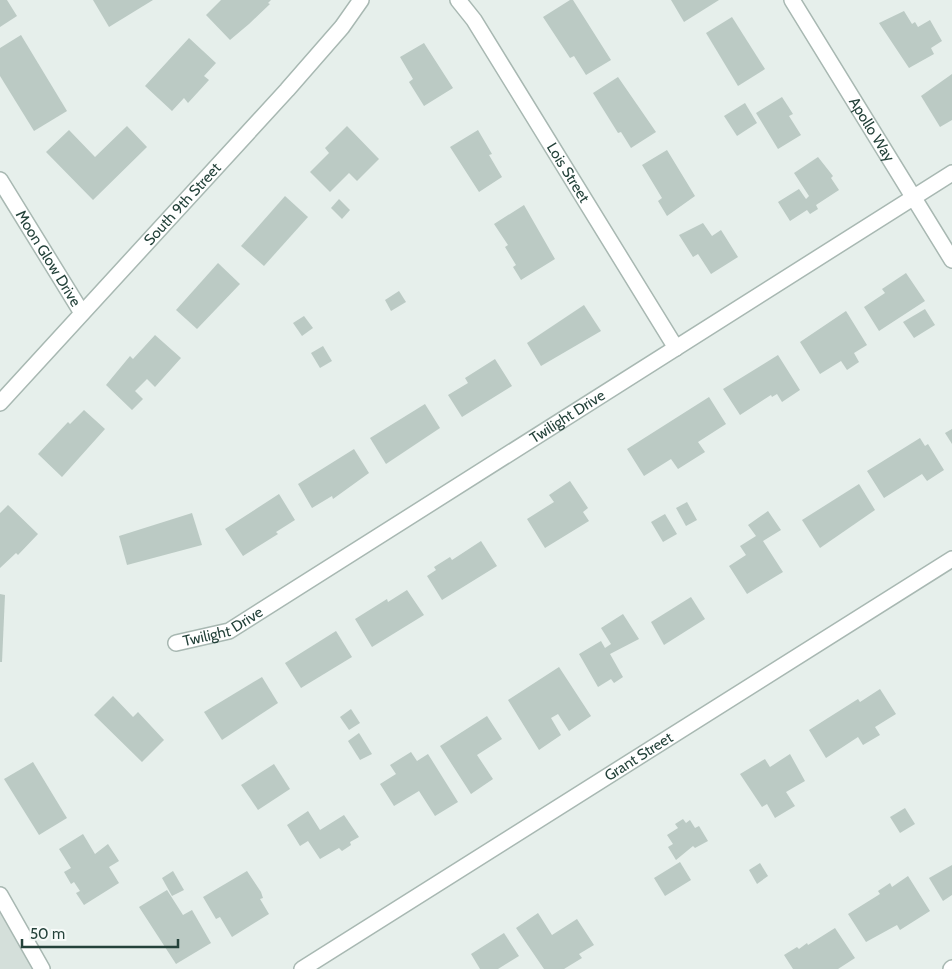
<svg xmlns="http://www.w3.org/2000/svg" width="952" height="969" viewBox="0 0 952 969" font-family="Cabin,sans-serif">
	<rect width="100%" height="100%" fill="#e6efeb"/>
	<!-- built -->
	<path fill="#d4dfda" d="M0 895 46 969H0Z"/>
	<!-- building -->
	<g fill="#bbcac4">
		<path d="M0 0H7L17 16 0 27Z"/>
		<path d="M93 0H153L109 27Z"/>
		<path d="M221 0H271L268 3 270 4 249 24 230 40 206 15Z"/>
		<path d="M570 0H573L611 60 586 75 574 56 570 58 543 17Z"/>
		<path d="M671 0H719L684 22Z"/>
		<path d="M904 11 912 24 915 22 918 27 930 20 942 41 931 48 934 54 909 68 879 23Z"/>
		<path d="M732 17 765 69 738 86 706 33Z"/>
		<path d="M21 35 67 111 34 131 0 76V48Z"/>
		<path d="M189 38 216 63 204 76 209 80 188 103 184 98 172 111 145 86Z"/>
		<path d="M424 43 453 88 424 106 409 82 413 79 400 57Z"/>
		<path d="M952 74V120L940 127 921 96Z"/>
		<path d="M618 77 656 132 631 148 621 132 618 133 593 93Z"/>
		<path d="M782 97 793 114 789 116 801 135 778 149 756 113Z"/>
		<path d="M745 103 757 123 737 136 724 116Z"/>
		<path d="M127 126 147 147 93 200 46 152 69 130 95 157Z"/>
		<path d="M347 126 379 159 357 181 349 173 330 192 310 172 329 153 325 148Z"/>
		<path d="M478 130 492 154 489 155 502 177 479 192 450 147Z"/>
		<path d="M667 150 695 196 667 216 658 201 662 198 642 165Z"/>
		<path d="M818 157 833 176 831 178 839 190 816 205 818 209 810 214 807 210 790 221 778 202 799 189 806 199 809 196 794 173Z"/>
		<path d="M285 196 308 217 264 266 241 246Z"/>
		<path d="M339 199 350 210 342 219 331 208Z"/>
		<path d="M524 205 555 259 521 280 513 267 516 265 505 247 508 245 494 224Z"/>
		<path d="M703 223 712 236 721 230 738 257 711 274 698 254 693 257 679 235Z"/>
		<path d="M218 263 240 284 197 329 176 310Z"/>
		<path d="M906 273 925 301 879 331 864 307 885 293 882 289Z"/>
		<path d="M399 291 406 302 391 311 385 300Z"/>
		<path d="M584 305 601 331 541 366 527 343Z"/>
		<path d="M925 309 935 325 914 338 903 322Z"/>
		<path d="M846 311 867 345 854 353 859 362 847 370 841 361 820 374 800 342Z"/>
		<path d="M304 316 313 328 302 336 293 323Z"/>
		<path d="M155 335 181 358 155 387 147 379 135 391 143 399 132 410 106 385 130 356 133 359Z"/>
		<path d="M323 346 332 361 320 368 311 353Z"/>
		<path d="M778 355 800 390 782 402 777 394 772 397 771 395 740 415 723 389Z"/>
		<path d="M495 359 512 386 462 417 448 395 468 383 465 378Z"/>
		<path d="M709 397 726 424 698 442 705 452 678 469 671 459 644 476 627 449Z"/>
		<path d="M425 404 440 428 386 464 370 438Z"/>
		<path d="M84 410 105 429 62 477 38 454 68 422 70 424Z"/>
		<path d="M952 429V444L945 433Z"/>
		<path d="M920 438 925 446 928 444 944 470 927 481 922 474 884 498 867 471Z"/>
		<path d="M354 449 369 473 333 499 332 496 312 508 298 484Z"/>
		<path d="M570 481 588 508 583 512 589 521 545 548 527 519 554 502 549 495Z"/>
		<path d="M859 484 875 510 820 548 802 520Z"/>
		<path d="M279 494 295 520 276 532 278 534 243 556 225 529Z"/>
		<path d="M687 502 697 520 686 526 676 508Z"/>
		<path d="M8 505 38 534 18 555 16 553 0 568V513Z"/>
		<path d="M768 511 781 530 763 541 783 572 747 594 729 566 746 555 740 546 756 536 748 525Z"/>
		<path d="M192 513 202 545 127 565 119 536Z"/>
		<path d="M665 514 677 534 663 542 651 522Z"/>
		<path d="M481 541 497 566 442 600 427 576 436 570 434 567 450 557 452 560Z"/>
		<path d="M407 590 424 615 372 647 355 619 387 599 388 602Z"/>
		<path d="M0 594 5 595 2 662H0Z"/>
		<path d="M691 597 705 619 664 645 651 622Z"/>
		<path d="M623 614 639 639 610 654 623 677 614 683 611 679 598 687 579 654 601 641 605 648 611 644 601 628Z"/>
		<path d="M336 631 352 657 301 688 285 663Z"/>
		<path d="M559 667 591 716 569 731 558 714 551 718 561 735 539 750 508 700Z"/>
		<path d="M262 677 278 703 222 740 204 712Z"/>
		<path d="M880 689 896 714 875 727 880 735 863 745 858 737 826 758 809 730 858 699 860 702Z"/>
		<path d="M113 696 133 717 138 712 164 740 142 762 94 715Z"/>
		<path d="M351 709 360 723 349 730 340 717Z"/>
		<path d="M487 716 502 739 477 755 493 779 471 794 440 746Z"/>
		<path d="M359 733 372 754 360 760 348 741Z"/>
		<path d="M411 752 417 761 428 754 458 802 435 816 419 791 394 806 380 784 396 774 390 765Z"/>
		<path d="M790 754 805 781 786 792 795 806 775 818 767 804 762 807 740 774 765 759 770 767Z"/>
		<path d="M33 762 67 818 39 835 4 779Z"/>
		<path d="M274 764 290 789 258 810 241 785Z"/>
		<path d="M905 808 915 824 900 833 890 817Z"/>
		<path d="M308 811 320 830 344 815 359 837 350 842 351 845 342 851 339 848 320 859 308 841 300 846 287 825Z"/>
		<path d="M683 819 686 823 690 820 695 828 699 826 708 841 695 848 693 846 676 860 668 847 673 844 667 835 678 828 675 824Z"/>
		<path d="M83 834 95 854 108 844 119 861 109 867 119 883 84 905 76 893 80 891 74 882 71 884 64 872 71 868 59 849Z"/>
		<path d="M680 862 691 880 665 896 654 878Z"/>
		<path d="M760 863 768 876 757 884 749 870Z"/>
		<path d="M952 865V895L943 901 929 878Z"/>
		<path d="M173 871 184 890 172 896 162 878Z"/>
		<path d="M247 871 261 892 263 898 260 899 269 914 232 937 220 917 216 919 203 897Z"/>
		<path d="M908 876 930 911 900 930 897 925 866 942 848 914 880 894 878 891 890 883 892 887Z"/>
		<path d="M167 890 183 915 192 910 211 943 176 964 139 907Z"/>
		<path d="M538 913 552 935 577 919 594 945 579 954 582 958 564 969H544L516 928Z"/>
		<path d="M835 928 855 958 838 969H793L784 955 797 947 799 949 807 943 808 945Z"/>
		<path d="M504 933 519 956 498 969H480L471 954Z"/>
	</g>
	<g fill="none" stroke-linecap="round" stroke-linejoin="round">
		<!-- minor casing -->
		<g stroke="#a8b8b2" stroke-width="18">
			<g id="minor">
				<path id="s1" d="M458 0 474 20 676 348"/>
				<path id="s2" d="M792 0 952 260"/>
				<path id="s3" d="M0 180 82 313"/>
				<path id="s4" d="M0 403 287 90 342 27 361 0"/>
				<path id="s5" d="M176 643 229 631 952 173"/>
				<path d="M0 895 42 969"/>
				<path id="s6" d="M302 969 952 559"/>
				<path d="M951 969 952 968"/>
			</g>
		</g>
		<!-- minor -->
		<use href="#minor" stroke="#fff" stroke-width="15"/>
	</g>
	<g text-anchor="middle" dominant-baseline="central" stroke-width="5" stroke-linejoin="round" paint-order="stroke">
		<!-- street labels -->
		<g font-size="15" fill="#24423a" stroke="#f7fbf9">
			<text stroke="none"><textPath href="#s2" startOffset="152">Apollo Way</textPath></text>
			<text stroke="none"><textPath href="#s1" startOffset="205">Lois Street</textPath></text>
			<text stroke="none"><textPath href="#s4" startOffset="270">South 9th Street</textPath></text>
			<text stroke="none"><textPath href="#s3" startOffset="92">Moon Glow Drive</textPath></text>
			<text stroke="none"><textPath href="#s5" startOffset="455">Twilight Drive</textPath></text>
			<text stroke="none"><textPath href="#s5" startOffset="50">Twilight Drive</textPath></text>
			<text stroke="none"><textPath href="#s6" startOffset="398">Grant Street</textPath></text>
		</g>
	</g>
	<!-- scale -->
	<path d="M22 939v8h156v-8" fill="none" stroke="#24423a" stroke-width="2.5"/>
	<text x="30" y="939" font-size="15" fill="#24423a" stroke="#f7fbf9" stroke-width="4" paint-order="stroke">50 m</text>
</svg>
